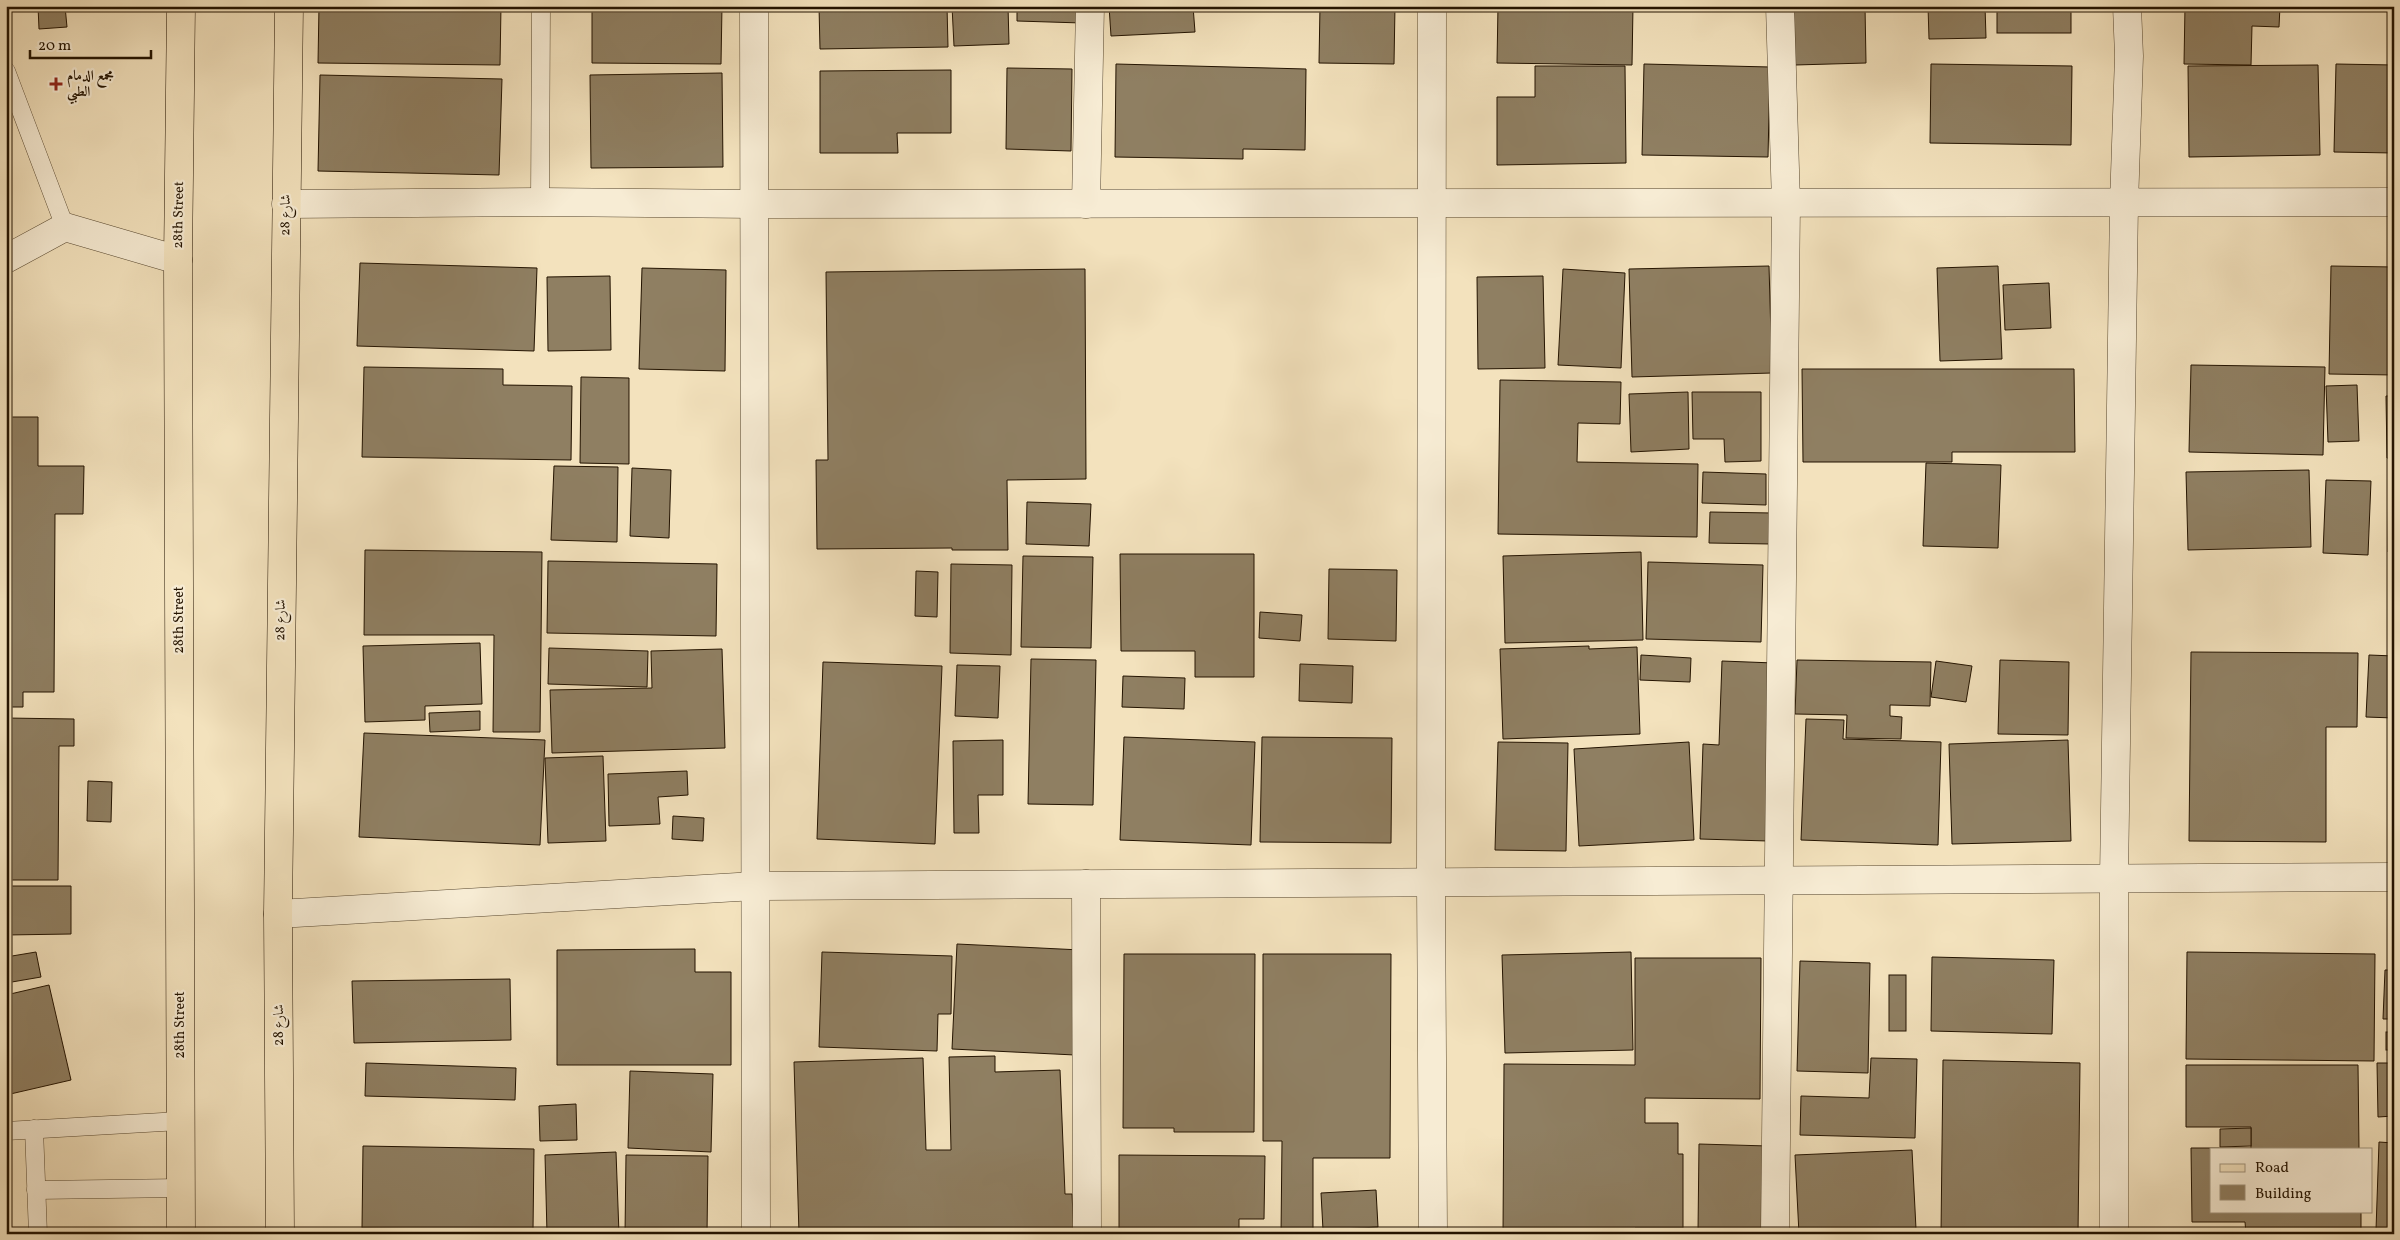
<svg xmlns="http://www.w3.org/2000/svg" width="2400" height="1240" viewBox="0 0 2400 1240" font-family="Vollkorn,Amiri,serif">
	<rect width="100%" height="100%" fill="#f3e2bd"/>
	<filter id="stains"><feTurbulence type="fractalNoise" baseFrequency=".004" numOctaves="4"/><feColorMatrix values="0 0 0 0 .2 0 0 0 0 .09 0 0 0 0 .02 0 0 0 .5 -.17"/></filter>
	<radialGradient id="worn" r=".72"><stop offset=".6" stop-color="#630" stop-opacity="0"/><stop offset="1" stop-color="#630" stop-opacity=".3"/></radialGradient>
	<!-- building -->
	<g fill="#8f7f62" stroke="#231300">
		<path d="M38 6H65L67 27 39 29Z"/>
		<path d="M319 6H501L500 65 318 63Z"/>
		<path d="M592 6H722L721 64 592 63Z"/>
		<path d="M819 6H947L948 47 820 49Z"/>
		<path d="M952 6H1008L1009 44 954 46Z"/>
		<path d="M1017 6H1082V23L1017 21Z"/>
		<path d="M1109 6H1193L1195 32 1111 36Z"/>
		<path d="M1320 6H1395L1394 64 1319 63Z"/>
		<path d="M1498 6H1633L1632 65 1497 63Z"/>
		<path d="M1810 6H1865L1866 63 1795 65 1794 9H1810Z"/>
		<path d="M1928 6H1985L1986 38 1929 39Z"/>
		<rect x="1997" y="6" width="74" height="27"/>
		<path d="M2185 6H2280L2279 27 2252 26 2251 65 2184 64Z"/>
		<path d="M1116 64 1306 69 1305 150 1243 149V159L1115 157Z"/>
		<path d="M1644 64 1770 67 1768 157 1642 155Z"/>
		<path d="M1931 64 2072 66 2071 145 1930 143Z"/>
		<path d="M2336 64 2394 65V153L2334 152Z"/>
		<path d="M2318 65 2320 155 2189 157 2188 66Z"/>
		<path d="M1535 66H1625L1626 163 1497 165V97H1535Z"/>
		<path d="M1007 68 1072 69 1071 151 1006 149Z"/>
		<path d="M951 70V133H897L898 153H820V71Z"/>
		<path d="M722 73 723 167 591 168 590 75Z"/>
		<path d="M320 75 502 79 499 175 318 171Z"/>
		<path d="M360 263 537 268 534 351 357 346Z"/>
		<path d="M1769 266 1772 373 1632 377 1629 269Z"/>
		<path d="M1998 266 2002 359 1940 361 1937 268Z"/>
		<path d="M2331 266 2394 267V375L2329 374Z"/>
		<path d="M642 268 726 270 725 371 639 369Z"/>
		<path d="M1085 269 1086 479 1007 480 1008 550H952V548L817 549 816 460H828L826 272Z"/>
		<path d="M1563 269 1625 273 1621 368 1558 365Z"/>
		<path d="M610 276 611 350 548 351 547 277Z"/>
		<path d="M1543 276 1545 368 1478 369 1477 277Z"/>
		<path d="M2049 283 2051 328 2005 330 2003 285Z"/>
		<path d="M2191 365 2325 367 2323 455 2189 452Z"/>
		<path d="M364 367 503 369V385L572 386 571 460 362 457Z"/>
		<path d="M1802 369H2074L2075 452H1952V462H1803Z"/>
		<path d="M581 377 629 378V464L580 463Z"/>
		<path d="M1500 380 1621 382 1620 424 1578 423 1577 462 1698 464 1697 537 1498 534Z"/>
		<path d="M2357 385 2359 441 2328 442 2326 386Z"/>
		<path d="M1688 392 1689 449 1631 452 1629 394Z"/>
		<path d="M1692 392H1761V461L1725 462 1724 439H1693Z"/>
		<path d="M2386 396H2394V458H2387Z"/>
		<path d="M6 417H38V466H84L83 514H55L54 692H23V707H6Z"/>
		<path d="M1926 463 2001 465 1998 548 1923 546Z"/>
		<path d="M2389 465H2394V553L2388 552Z"/>
		<path d="M554 466 618 467 617 542 551 540Z"/>
		<path d="M632 468 671 470 669 538 630 536Z"/>
		<path d="M2309 470 2311 547 2188 550 2186 472Z"/>
		<path d="M1703 472 1766 474V505L1702 503Z"/>
		<path d="M2326 480 2371 481 2368 555 2323 553Z"/>
		<path d="M1027 502 1091 504 1089 546 1026 544Z"/>
		<path d="M1710 512 1772 513 1771 544 1709 543Z"/>
		<path d="M365 550 542 552 540 732H493L494 635H364Z"/>
		<path d="M1641 552 1643 640 1505 643 1503 556Z"/>
		<path d="M1120 554H1254V677H1195V651H1121Z"/>
		<path d="M1023 556 1093 557 1091 648 1021 647Z"/>
		<path d="M548 561 717 564 716 636 547 633Z"/>
		<path d="M1648 562 1763 565 1761 642 1646 639Z"/>
		<path d="M951 564 1012 565 1011 655 950 653Z"/>
		<path d="M1329 569 1397 570 1396 641 1328 639Z"/>
		<path d="M916 571 938 572 937 617 915 616Z"/>
		<path d="M1260 612 1302 615 1300 641 1259 638Z"/>
		<path d="M480 643 482 704 425 706V720L365 722 363 646Z"/>
		<path d="M1589 646V649L1637 647 1640 734 1503 739 1500 649Z"/>
		<path d="M549 648 648 651 647 687 548 684Z"/>
		<path d="M722 649 725 748 552 753 550 690 652 688 651 651Z"/>
		<path d="M2191 652 2358 653 2357 727H2326V842L2189 841Z"/>
		<path d="M1641 655 1691 658 1690 682 1640 680Z"/>
		<path d="M2369 655 2394 656V718L2366 717Z"/>
		<path d="M1031 659 1096 660 1093 805 1028 804Z"/>
		<path d="M1797 660 1931 662 1930 706 1890 705V716L1902 717 1901 739 1846 738 1847 715 1795 714Z"/>
		<path d="M2000 660 2069 662 2068 735 1998 734Z"/>
		<path d="M1722 661 1774 663 1768 841 1700 839 1703 744 1719 745Z"/>
		<path d="M1936 661 1972 666 1966 702 1931 697Z"/>
		<path d="M823 662 942 666 935 844 817 839Z"/>
		<path d="M1300 664 1353 666 1352 703 1299 701Z"/>
		<path d="M957 665 1000 666 998 718 955 716Z"/>
		<path d="M1123 676 1185 678 1184 709 1122 707Z"/>
		<path d="M480 711V730L430 732 429 713Z"/>
		<path d="M6 718 74 719V746H59L58 880H6Z"/>
		<path d="M1806 719 1844 720 1843 739 1941 742 1938 845 1801 840Z"/>
		<path d="M364 733 545 740 540 845 359 837Z"/>
		<path d="M1124 737 1255 742 1251 845 1120 840Z"/>
		<path d="M1262 737 1392 738 1391 843 1260 842Z"/>
		<path d="M1003 740V795H978L979 833H954L953 741Z"/>
		<path d="M2068 740 2071 841 1952 844 1949 744Z"/>
		<path d="M1498 742 1568 743 1566 851 1495 850Z"/>
		<path d="M1689 742 1694 840 1579 846 1574 749Z"/>
		<path d="M603 756 606 841 548 843 545 758Z"/>
		<path d="M687 771 688 795 658 797 660 824 609 826 608 774Z"/>
		<path d="M88 781 112 782 111 822 87 821Z"/>
		<path d="M673 816 704 818 703 841 672 839Z"/>
		<path d="M6 886H71V934L6 935Z"/>
		<path d="M957 944 1081 950 1075 1055 952 1049Z"/>
		<path d="M695 949V972H731V1065H557V950Z"/>
		<path d="M36 952 41 977 6 983V957Z"/>
		<path d="M822 952 952 956 951 1014H938L937 1051 819 1047Z"/>
		<path d="M1631 952 1633 1050 1505 1053 1502 955Z"/>
		<path d="M2187 952 2375 954 2374 1061 2186 1059Z"/>
		<path d="M1124 954H1255L1254 1132H1174V1128H1123Z"/>
		<path d="M1263 954H1391L1390 1158H1313V1234H1281L1282 1141H1263Z"/>
		<path d="M1932 957 2054 960 2052 1034 1931 1031Z"/>
		<path d="M1635 958H1761L1760 1099 1645 1098V1123H1678V1154H1683V1228H1635V1234H1503L1504 1064 1635 1065Z"/>
		<path d="M1800 961 1870 963 1868 1073 1797 1071Z"/>
		<path d="M2385 970H2394V1019H2383Z"/>
		<rect x="1889" y="975" width="17" height="56"/>
		<path d="M510 979 511 1040 354 1043 352 981Z"/>
		<path d="M49 985 71 1080 6 1095V995Z"/>
		<rect x="2386" y="1032" width="8" height="18"/>
		<path d="M995 1056V1072L1060 1070 1065 1194H1072L1074 1234H799L794 1062 923 1058 926 1150H951L949 1057Z"/>
		<path d="M1871 1058 1917 1059 1915 1138 1800 1135 1801 1096 1869 1098Z"/>
		<path d="M1943 1060 2080 1063 2078 1234 1941 1233Z"/>
		<path d="M366 1063 516 1068 515 1100 365 1096Z"/>
		<path d="M2377 1063H2394V1116L2378 1117Z"/>
		<path d="M2186 1065H2358L2359 1149H2211V1211H2361V1234H2246L2245 1222H2192L2191 1148H2251V1127H2186Z"/>
		<path d="M630 1071 713 1074 711 1152 628 1148Z"/>
		<path d="M576 1104 577 1140 540 1141 539 1106Z"/>
		<path d="M2251 1128V1146L2220 1147V1129Z"/>
		<path d="M2379 1142 2394 1143V1230H2376Z"/>
		<path d="M1699 1144 1768 1146 1766 1232 1698 1231Z"/>
		<path d="M363 1146 534 1149 533 1230 362 1228Z"/>
		<path d="M1912 1150 1916 1229 1864 1231 1863 1234H1799L1795 1155Z"/>
		<path d="M616 1152 619 1234H547L545 1155Z"/>
		<path d="M626 1155 708 1156 707 1234H625Z"/>
		<path d="M1119 1155 1265 1156 1264 1219H1239V1234H1119Z"/>
		<path d="M1376 1190 1378 1227 1323 1230 1321 1193Z"/>
	</g>
	<g fill="none" stroke-linecap="round" stroke-linejoin="round">
		<!-- lane casing -->
		<g stroke="#57472f" stroke-width="19">
			<g id="lane">
				<path d="M6 71 65 227"/>
				<path d="M540 202 541 6"/>
				<path d="M34 1129 38 1234"/>
				<path d="M6 1131 180 1121"/>
				<path d="M36 1190 181 1188"/>
			</g>
		</g>
		<!-- street casing -->
		<g stroke="#57472f" stroke-width="29">
			<g id="street">
				<path d="M754 6 756 1234"/>
				<path d="M1432 6 1431 882 1433 1234"/>
				<path d="M286 204 540 202 755 204 2394 202"/>
				<path d="M1086 204 1090 6"/>
				<path d="M6 259 65 227 178 260"/>
				<path d="M1086 884 1087 1234"/>
				<path d="M278 914 755 886 2394 877"/>
				<path d="M1775 1234 1786 203 1780 6"/>
				<path d="M2114 1234V878L2124 204 2129 56 2127 6"/>
			</g>
		</g>
		<!-- primary casing -->
		<g stroke="#231300" stroke-width="29">
			<g id="primary">
				<path d="M181 6 178 260 181 1234"/>
				<path d="M280 1234 278 914 289 6"/>
			</g>
		</g>
		<!-- lane -->
		<use href="#lane" stroke="#f7ecd4" stroke-width="18"/>
		<!-- street -->
		<use href="#street" stroke="#f7ecd4" stroke-width="28"/>
		<!-- primary -->
		<use href="#primary" stroke="#f3e2bd" stroke-width="28"/>
	</g>
	<!-- markers -->
	<path fill="#8f2418" stroke="#f7ecd4" stroke-width="2" d="M53.5 76.5h5v5h5v5h-5v5h-5v-5h-5v-5h5z"/>
	<g text-anchor="middle" dominant-baseline="central" stroke-width="4.5" stroke-linejoin="round" paint-order="stroke">
		<!-- poi labels -->
		<g font-size="14" font-weight="bold" fill="#231300" stroke="#f7ecd4" text-anchor="start">
			<text x="67" y="76">مجمع الدمام<tspan x="67" dy="16">الطبي</tspan></text>
		</g>
		<!-- street labels -->
		<g font-size="14" fill="#231300" stroke="#f7ecd4">
			<text transform="translate(179 215) rotate(-89)">28th Street</text>
			<text transform="translate(286 215) rotate(-89)">شارع 28</text>
			<text transform="translate(179 620) rotate(-90)">28th Street</text>
			<text transform="translate(281 620) rotate(-89)">شارع 28</text>
			<text transform="translate(180 1025) rotate(-90)">28th Street</text>
			<text transform="translate(279 1025) rotate(-90)">شارع 28</text>
		</g>
	</g>
	<!-- margin -->
	<rect width="2400" height="1240" fill="none" stroke="#f3e2bd" stroke-width="25"/>
	<rect x="8" y="8" width="2385" height="1225" fill="none" stroke="#231300" stroke-width="2.5"/>
	<rect x="12" y="12" width="2375" height="1215" fill="none" stroke="#231300"/>
	<!-- legend -->
	<rect x="2210" y="1148" width="162" height="65" fill="#f7ecd4" stroke="#a2957f"/>
	<rect x="2220" y="1164" width="25" height="8" fill="#f3e2bd" stroke="#a2957f"/>
	<text x="2255" y="1172" font-size="15" fill="#231300">Road</text>
	<rect x="2220" y="1185" width="25" height="15" fill="#8f7f62" stroke="#a2957f"/>
	<text x="2255" y="1198" font-size="15" fill="#231300">Building</text>
	<!-- scale -->
	<path d="M30 50v8h121v-8" fill="none" stroke="#231300" stroke-width="2.5"/>
	<text x="38" y="50" font-size="15" fill="#231300" stroke="#f7ecd4" stroke-width="4" paint-order="stroke">20 m</text>
	<rect width="100%" height="100%" filter="url(#stains)"/>
	<rect width="100%" height="100%" fill="url(#worn)"/>
</svg>
